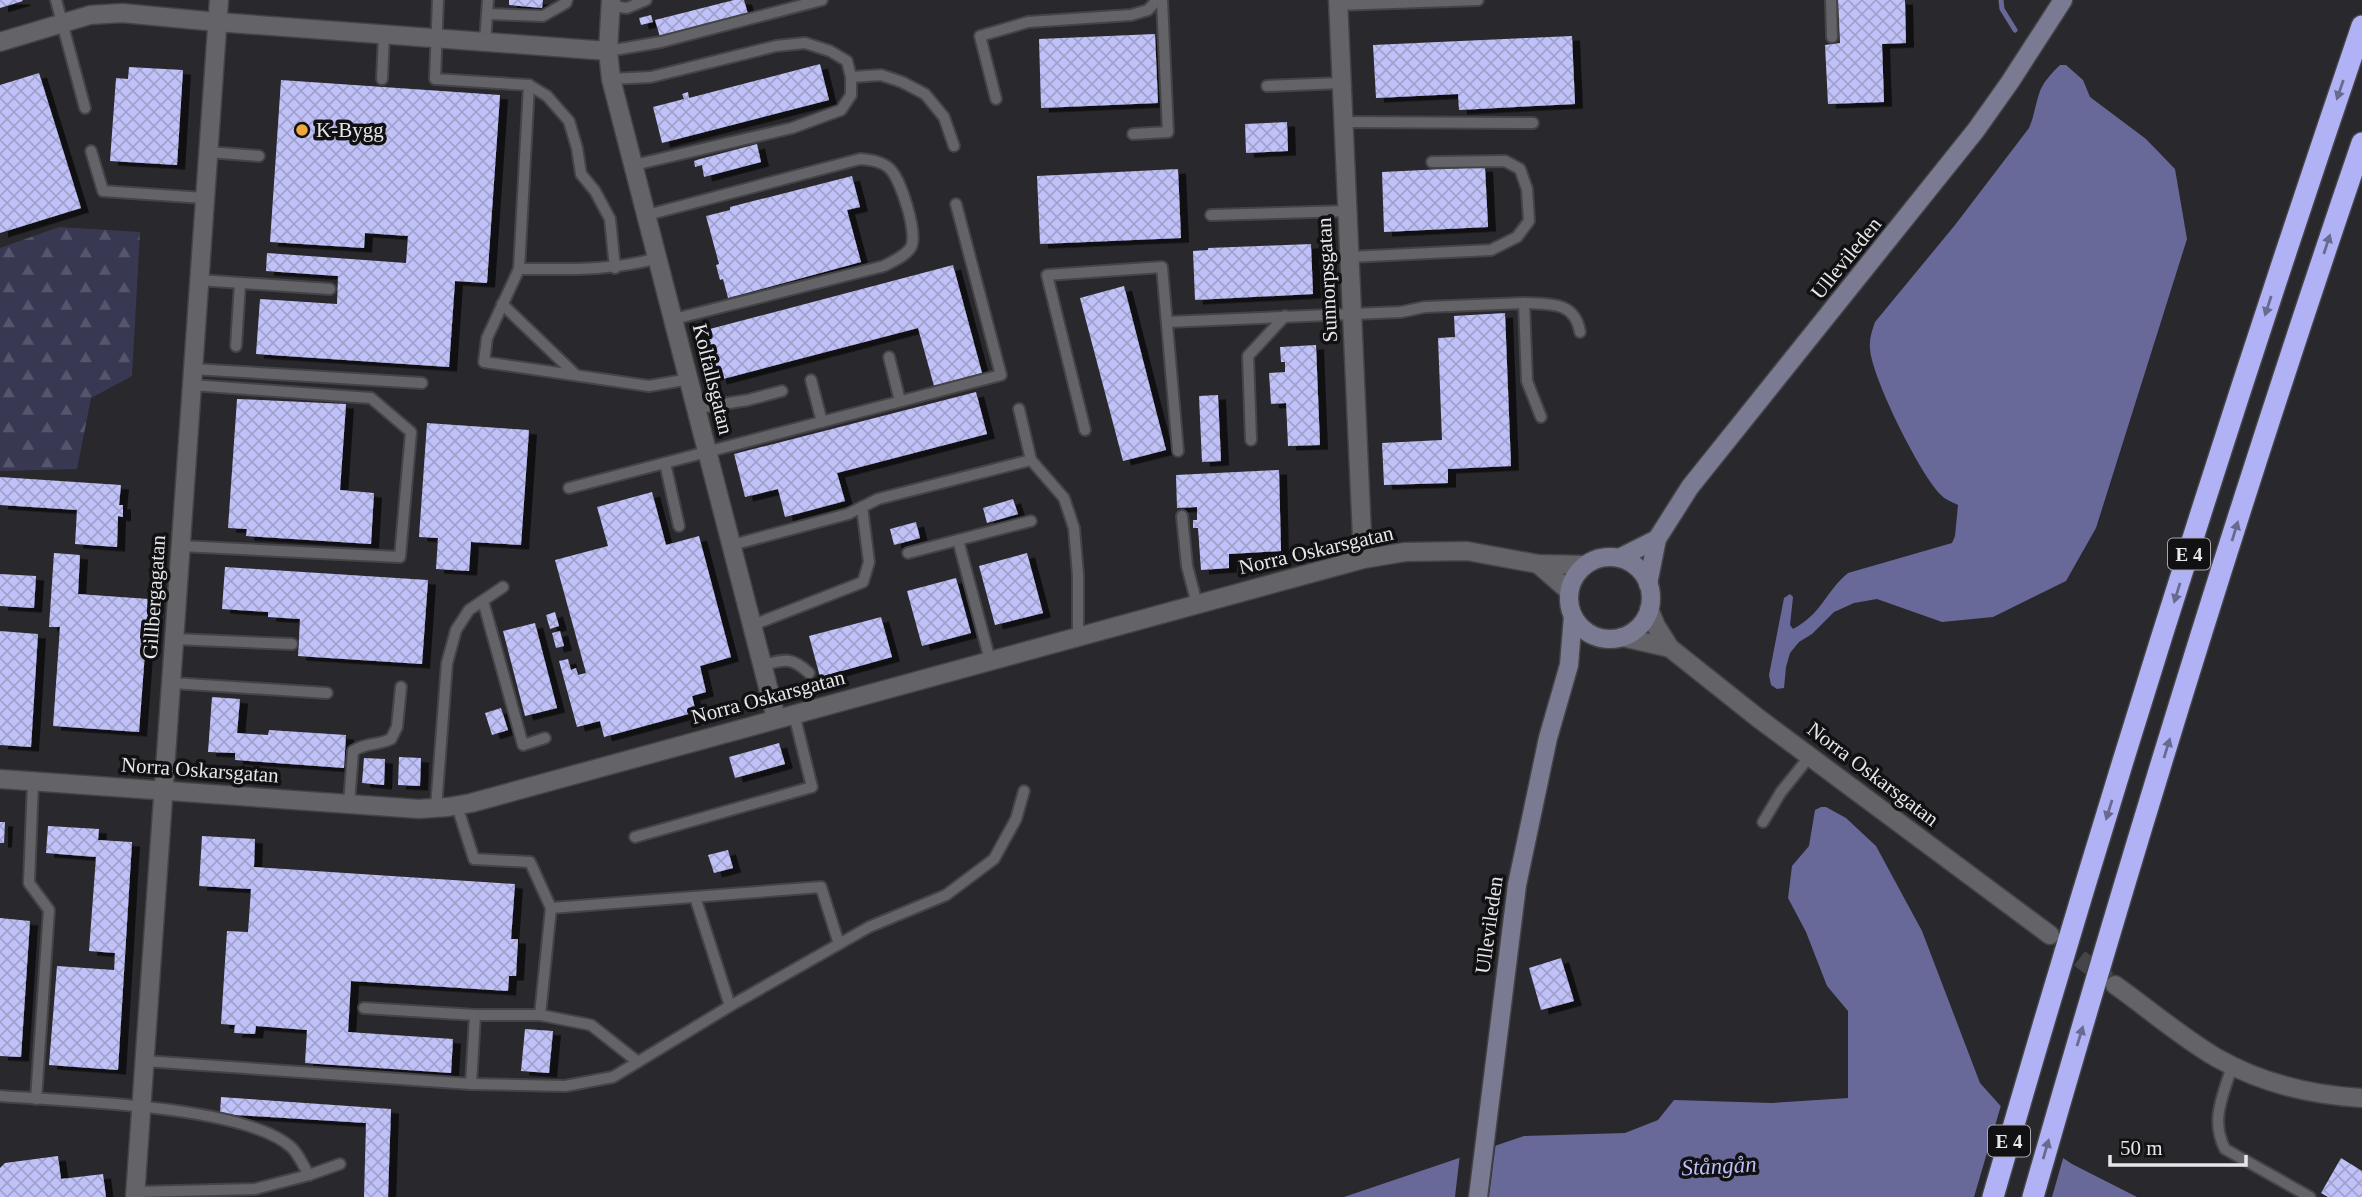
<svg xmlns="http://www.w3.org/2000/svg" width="2362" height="1197" viewBox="0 0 2362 1197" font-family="Georgia,serif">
	<defs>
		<pattern id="forest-firs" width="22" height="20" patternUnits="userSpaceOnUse" patternTransform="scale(1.75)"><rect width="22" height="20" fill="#383853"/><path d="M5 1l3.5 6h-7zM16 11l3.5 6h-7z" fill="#55556c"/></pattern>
		<pattern id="building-cross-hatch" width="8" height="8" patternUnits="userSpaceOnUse" patternTransform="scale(1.75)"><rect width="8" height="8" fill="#c0c1f8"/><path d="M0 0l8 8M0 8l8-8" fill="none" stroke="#a1a2cc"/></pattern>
		<filter id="shadow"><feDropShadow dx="8" dy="4.5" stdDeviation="0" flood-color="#0009"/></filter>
	</defs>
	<rect width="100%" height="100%" fill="#28282d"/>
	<!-- forest -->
	<path fill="url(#forest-firs)" d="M59 227 140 232 132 376 91 398 77 469 0 471V248Z"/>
	<!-- water -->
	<g fill="#686899">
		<path d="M2060 65H2066L2083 80 2090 97 2146 139 2175 169 2187 239 2096 528 2066 581 1993 617 1942 622 1877 599 1854 603 1834 612 1812 634 1799 642 1790 653 1786 667 1784 688 1777 689 1771 685 1769 675 1784 598 1790 594 1793 597 1790 625 1793 629C1823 613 1824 593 1848 573L1952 543 1955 536 1958 505C1952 502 1944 499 1940 494 1919 472 1872 378 1870 349 1869 339 1872 331 1875 322L1955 225 2029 128C2034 117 2035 106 2039 94 2042 83 2052 73 2060 65Z"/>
		<path d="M1821 807H1826L1846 818 1876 846 1922 931 1980 1083 2024 1132 2072 1164 2137 1197H1344L1524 1136 1625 1133 1658 1120 1674 1100 1772 1103 1848 1098V1011L1827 986 1806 932 1788 898 1792 866 1809 846 1815 810Z"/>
	</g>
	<!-- pier -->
	<g fill="#28282d">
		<path d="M2002 1102 2026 1130 2064 1155 2052 1197H1974Z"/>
		<path d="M1496 1142 1489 1197H1455L1460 1154Z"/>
	</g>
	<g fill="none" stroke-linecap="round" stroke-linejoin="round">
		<!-- stream -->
		<path stroke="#686899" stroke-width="5" d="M2001 0 2002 9 2015 30"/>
	</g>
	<!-- building -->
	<g fill="url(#building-cross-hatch)" filter="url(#shadow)">
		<path d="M0 0H22L23 1 0 8Z"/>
		<path d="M509 0H543L542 8 509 5Z"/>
		<path d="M734 0H744L748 14 660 37 655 20Z"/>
		<path d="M1838 0H1905L1906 43 1882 44 1884 102 1828 104 1825 45 1840 43Z"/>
		<path d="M651 15 653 22 641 25 639 18Z"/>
		<path d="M1155 34 1158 103 1041 108 1039 39Z"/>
		<path d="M1572 36 1575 104 1459 110 1458 94 1376 98 1373 45Z"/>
		<path d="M820 64 829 100 662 143 653 107 684 99 682 94 688 92 689 98Z"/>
		<path d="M129 67 183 70 177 165 110 161 116 78 128 79Z"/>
		<path d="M39 73 81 208 0 233V85Z"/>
		<path d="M281 80 500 95 487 283 455 281 449 367 256 354 260 299 337 304 338 276 266 271 267 253 406 263 408 236 365 233 364 248 270 242Z"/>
		<path d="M1287 122 1288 151 1246 153 1245 124Z"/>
		<path d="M757 144 761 162 704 177 702 165 695 167 694 161 700 159Z"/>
		<path d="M1485 167 1488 227 1384 232 1382 172Z"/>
		<path d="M1178 169 1181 238 1040 244 1037 176Z"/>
		<path d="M852 176 860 207 847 210 861 262 728 298 723 279 720 280 716 265 719 264 706 216 730 210V207Z"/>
		<path d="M1311 244 1313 294 1195 300 1193 251 1208 250V248Z"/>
		<path d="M953 265 982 373 934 386 918 328 719 380 706 330Z"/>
		<path d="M1124 286 1166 450 1123 461 1080 298Z"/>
		<path d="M1505 313 1511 466 1448 469V483L1384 485 1382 443 1442 440 1438 338 1455 337 1454 316Z"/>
		<path d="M1316 345 1320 445 1288 446 1286 403 1271 404 1269 373 1285 372V362H1281L1280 347Z"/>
		<path d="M976 392 987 434 837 473 845 501 785 517 778 489 745 497 734 454Z"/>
		<path d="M1218 395 1221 461 1202 462 1199 396Z"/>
		<path d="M237 399 346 404 340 490 374 493 371 544 246 536 247 529 228 528Z"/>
		<path d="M427 423 529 430 521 545 471 542 469 571 436 569 438 538 419 537Z"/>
		<path d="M1279 470 1281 551 1229 554V568L1201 570 1198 528H1193V520H1197V507L1177 508 1176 475Z"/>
		<path d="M0 477 121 485 119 505H123V517L118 516 117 547 75 544 77 510 0 505Z"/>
		<path d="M652 492 666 545 699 536 731 657 700 666 706 692 692 696 696 712 604 737 600 721 577 727 559 661 568 659 571 670 576 668 578 675 586 673 555 560 608 546 597 507Z"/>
		<path d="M1013 499 1018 514 987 523 983 508Z"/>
		<path d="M916 522 920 538 894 545 890 529Z"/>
		<path d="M54 553 80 555 78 594 149 599 139 732 53 726 60 627H49Z"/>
		<path d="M1027 553 1043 613 995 625 979 566Z"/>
		<path d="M225 567 428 580 422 664 298 656 300 619 268 617V612L222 609Z"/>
		<path d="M0 574 36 576 34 608 0 606Z"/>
		<path d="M956 578 971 633 922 646 907 591Z"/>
		<path d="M555 612 559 626 550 629 546 615Z"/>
		<path d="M881 617 892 657 820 677 809 636Z"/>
		<path d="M535 623 557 708 525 716 503 631Z"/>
		<path d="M0 631 38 634 31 747 0 745Z"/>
		<path d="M560 631 564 646 556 648 552 633Z"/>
		<path d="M212 697 240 699 237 733 268 735 269 730 346 735 344 768 235 760V753L208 752Z"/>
		<path d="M501 708 508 730 492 735 485 713Z"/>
		<path d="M779 743 785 764 735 778 729 757Z"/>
		<path d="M399 757 421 758 420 786 398 785Z"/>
		<path d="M364 758 385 759 384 785 362 783Z"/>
		<path d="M0 822H5L4 843H0Z"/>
		<path d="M48 826 99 829 98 840 132 842 118 1070 49 1065 57 966 114 970 115 953 89 951 96 857 46 853Z"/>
		<path d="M202 836 255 839 254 867 515 884 511 939H518L516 976H509L508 991 351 981 348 1032 453 1039 451 1073 305 1063 307 1030 256 1026 255 1034 234 1033 235 1025 221 1024 227 931 248 932 251 889 199 886Z"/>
		<path d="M728 850 733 868 714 873 708 855Z"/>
		<path d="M0 918 30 921 21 1057 0 1056Z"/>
		<path d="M1561 958 1574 1001 1541 1010 1529 968Z"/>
		<path d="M525 1029 553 1031 549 1073 521 1071Z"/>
		<path d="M221 1097 391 1109 388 1197H364L366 1123 220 1114Z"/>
		<path d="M58 1156 61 1179 103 1174 106 1197H0V1168L5 1163Z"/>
		<path d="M2341 1158 2362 1171V1197H2328L2321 1193Z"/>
	</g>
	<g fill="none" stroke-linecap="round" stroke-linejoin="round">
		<!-- minor-tunnel -->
		<path stroke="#454549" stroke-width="18" stroke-dasharray="18 9" stroke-linecap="butt" d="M2058 942 2108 980"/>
		<!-- service casing -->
		<g stroke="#444448" stroke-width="14">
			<g id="service">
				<path d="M56 0 85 108"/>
				<path d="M438 0 435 79 529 85 519 269C567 269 612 271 658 258"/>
				<path d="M1831 0 1832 37"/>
				<path d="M1338 5 1478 0"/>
				<path d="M611 6 627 8 646 0"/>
				<path d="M487 14 543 16 566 3 567 0"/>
				<path d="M485 42 488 0"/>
				<path d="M608 51 661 42 822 0"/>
				<path d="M851 77 881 75 902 82 925 94 944 117 954 146"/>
				<path d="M382 79 384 34"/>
				<path d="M611 79 651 77 776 46 805 43 830 51 847 61 851 77V95L841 110 792 128 634 165"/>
				<path d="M529 85 547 96 569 121 577 148 581 174 595 191 610 219 615 268"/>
				<path d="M1267 86 1341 83"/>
				<path d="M996 99 980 36 1028 22 1131 15 1148 10 1157 0"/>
				<path d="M1343 122 1533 123"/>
				<path d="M1133 134 1168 132 1162 0"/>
				<path d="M91 151 103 191 204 198"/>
				<path d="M208 152 259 156"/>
				<path d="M647 215 860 159C870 160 882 161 890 169 901 180 918 233 911 247 906 256 893 261 884 266L674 319"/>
				<path d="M1211 215 1347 211"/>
				<path d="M1349 257 1491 250 1517 237 1529 221 1527 189 1520 169 1505 161 1432 162"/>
				<path d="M519 269 487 338 484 362 649 386 690 379"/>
				<path d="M199 280 330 289"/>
				<path d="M1524 303C1549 304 1575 301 1580 332"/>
				<path d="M502 304 576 375"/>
				<path d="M1167 322 1401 312 1425 307 1524 303 1527 381 1541 417"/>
				<path d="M236 346 240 283"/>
				<path d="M889 357 900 401"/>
				<path d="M193 369 422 383"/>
				<path d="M811 380 822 422"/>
				<path d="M697 408 748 400 782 391"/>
				<path d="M1019 409 1031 460 1064 498 1074 528 1078 575V636"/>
				<path d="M1085 430 1047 275 1162 267 1178 451"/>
				<path d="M1251 440 1248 356 1285 316"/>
				<path d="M665 463 679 526"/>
				<path d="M569 488 1001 375 956 204"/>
				<path d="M1182 516 1187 566 1197 604"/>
				<path d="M958 540 990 660"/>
				<path d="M732 545 848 514 878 499 1031 460"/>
				<path d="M181 546 400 557 411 432 371 398 192 385"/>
				<path d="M908 553 1031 521"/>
				<path d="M483 601 523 745 545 738"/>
				<path d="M753 625 863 582 869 562 862 507"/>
				<path d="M174 639 292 644"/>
				<path d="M763 665C785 659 792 657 809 673"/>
				<path d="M172 683 327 693"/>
				<path d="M33 782 29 883 49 910 36 1099"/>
				<path d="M349 804 353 751C367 742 376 746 391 739L397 727 401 687"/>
				<path d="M457 806 474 859 530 862 551 908"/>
				<path d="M436 808 447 663 456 630 469 610 503 587"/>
				<path d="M1763 822 1781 792 1810 756"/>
				<path d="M635 837 812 787 794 714"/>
				<path d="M695 897 730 1006"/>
				<path d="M475 1015H540L551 908 821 887 839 944"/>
				<path d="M540 1015 591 1025 638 1062"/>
				<path d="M145 1061 471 1084 475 1015 364 1008"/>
				<path d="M2232 1066C2223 1096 2210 1120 2225 1149L2310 1197"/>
				<path d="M471 1084 565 1086 613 1077 730 1006 869 927 946 895 994 859 1016 819 1024 791"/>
				<path d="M0 1096C65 1101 247 1105 292 1148 299 1155 304 1167 309 1175"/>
				<path d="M136 1192 255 1189 309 1175 340 1164"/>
			</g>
		</g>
		<!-- minor casing -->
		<g stroke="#444448" stroke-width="21">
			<g id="minor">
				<path d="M611 0 608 51 611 79 776 718"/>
				<path d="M1338 0 1363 559"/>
				<path d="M0 42 90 15 122 13 217 22 608 51"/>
				<path d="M1538 564 1569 591"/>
				<path d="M1649 609 1656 626 1670 648 1758 718 2050 935"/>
				<path d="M1622 637 1670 648"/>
				<path d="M0 779 419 809 448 807 471 803 1363 559 1405 552 1467 551 1538 564 1584 565"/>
				<path d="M2115 985C2149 1009 2181 1037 2217 1058 2261 1083 2311 1095 2362 1098"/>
				<path d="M135 1197 219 0"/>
			</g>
		</g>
		<!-- secondary casing -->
		<g stroke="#444448" stroke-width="21">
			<g id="secondary">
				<circle cx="1610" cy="598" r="41"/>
				<path d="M1619 558 1657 539"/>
				<path d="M1648 584 1657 539 1690 487 1976 130 2010 82 2063 0"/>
				<path d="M1478 1197 1517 885 1548 738 1569 665 1573 616"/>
			</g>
		</g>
		<!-- motorway casing -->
		<g stroke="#444448" stroke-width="24">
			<g id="motorway">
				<path d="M1993 1197C2106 804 2230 413 2362 26"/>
				<path d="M2033 1197C2134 844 2243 490 2362 143"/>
			</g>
		</g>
		<!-- service -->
		<use href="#service" stroke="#636368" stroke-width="10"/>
		<!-- minor -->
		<use href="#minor" stroke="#636368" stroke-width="18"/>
		<!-- secondary -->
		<use href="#secondary" stroke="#7a7b92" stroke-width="18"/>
		<!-- motorway -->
		<use href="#motorway" stroke="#b1b2f5" stroke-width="21"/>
	</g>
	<!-- one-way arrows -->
	<defs><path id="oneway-solid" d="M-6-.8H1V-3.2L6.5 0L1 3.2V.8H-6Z" transform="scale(1.75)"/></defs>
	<g fill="#696a8f">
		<use href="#oneway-solid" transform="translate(2340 90) rotate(109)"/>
		<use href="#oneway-solid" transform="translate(2327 244) rotate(-72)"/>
		<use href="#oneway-solid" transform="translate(2268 306) rotate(108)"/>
		<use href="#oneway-solid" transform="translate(2235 531) rotate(-73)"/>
		<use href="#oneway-solid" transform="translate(2177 593) rotate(107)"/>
		<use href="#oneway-solid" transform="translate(2167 748) rotate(-73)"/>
		<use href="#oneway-solid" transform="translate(2109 810) rotate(107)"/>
		<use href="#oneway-solid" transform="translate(2080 1036) rotate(-73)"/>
		<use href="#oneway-solid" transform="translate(2046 1149) rotate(-74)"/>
	</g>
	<!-- markers -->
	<circle fill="#eea83c" stroke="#111113" stroke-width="2.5" cx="302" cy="130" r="7"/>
	<g text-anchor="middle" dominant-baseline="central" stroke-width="7" stroke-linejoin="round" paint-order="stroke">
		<!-- shield labels -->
		<g fill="#111113" stroke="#a7a7aa" stroke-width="2">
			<rect x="2168" y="538.5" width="42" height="31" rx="5"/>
			<rect x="1988" y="1125.5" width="42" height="31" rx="5"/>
		</g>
		<g font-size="19" font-weight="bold" fill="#e7e7ea">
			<text x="2189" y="554">E 4</text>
			<text x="2009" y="1141">E 4</text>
		</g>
		<!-- poi labels -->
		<g font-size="21" fill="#e7e7ea" stroke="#111113" text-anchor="start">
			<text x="316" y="130">K-Bygg</text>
		</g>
		<!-- street labels -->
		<g font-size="21" fill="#e7e7ea" stroke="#111113">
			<text transform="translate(1846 258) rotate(-51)">Ullevileden</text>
			<text transform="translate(1327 280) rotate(-93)">Sunnorpsgatan</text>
			<text transform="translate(713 379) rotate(76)">Kolfallsgatan</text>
			<text transform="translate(1316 550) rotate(-13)">Norra Oskarsgatan</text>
			<text transform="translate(154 597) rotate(-86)">Gillbergagatan</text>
			<text transform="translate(768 697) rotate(-15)">Norra Oskarsgatan</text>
			<text transform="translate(200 770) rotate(4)">Norra Oskarsgatan</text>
			<text transform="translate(1873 774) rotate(37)">Norra Oskarsgatan</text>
			<text transform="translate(1489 925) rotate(-82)">Ullevileden</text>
		</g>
		<!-- water labels -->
		<g font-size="23" font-style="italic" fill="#bdbefa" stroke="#111113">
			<text transform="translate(1719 1166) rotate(-3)">Stångån</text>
		</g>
	</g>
	<!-- scale -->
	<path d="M2110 1155v10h136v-10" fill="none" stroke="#e7e7ea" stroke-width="3.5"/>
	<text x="2120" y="1155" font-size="21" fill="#e7e7ea" stroke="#111113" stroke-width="5" paint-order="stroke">50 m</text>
</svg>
